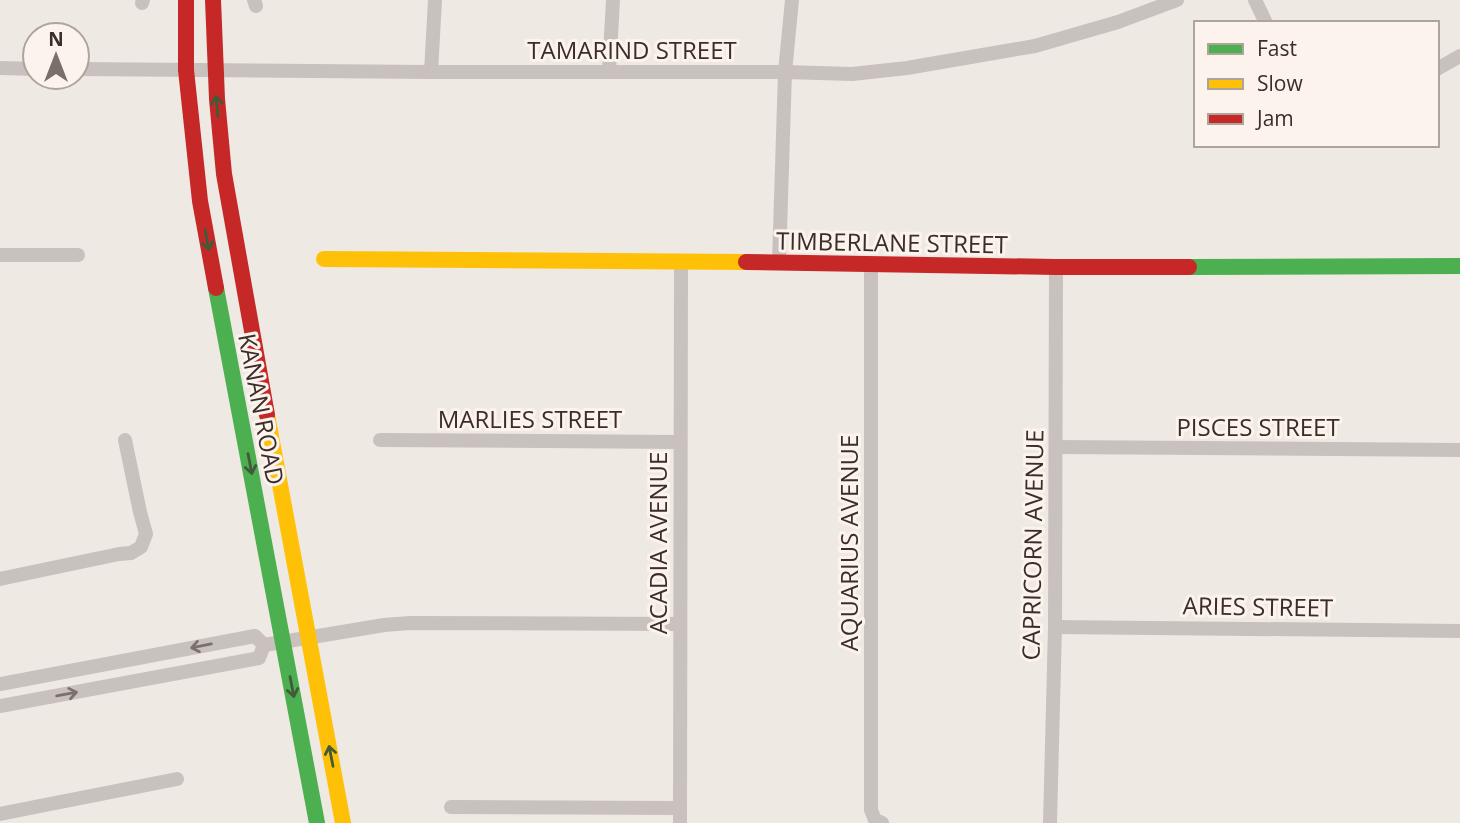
<svg xmlns="http://www.w3.org/2000/svg" width="1460" height="823" viewBox="0 0 1460 823" font-family="'Open Sans',sans-serif">
	<rect width="100%" height="100%" fill="#efe9e4"/>
	<g fill="none" stroke-linecap="round" stroke-linejoin="round">
		<!-- street -->
		<g stroke="#c9c1bd" stroke-width="14">
			<path d="M254 0 256 6"/>
			<path d="M1255 0 1266 23"/>
			<path d="M142 3 143 0"/>
			<path d="M0 68 35 69"/>
			<path d="M77 69 431 72H785L852 74 907 68 1035 46 1118 22 1177 0"/>
			<path d="M1437 69 1460 56"/>
			<path d="M431 72 435 0"/>
			<path d="M609 72 613 0"/>
			<path d="M0 255H78"/>
			<path d="M779 262 785 72 792 0"/>
			<path d="M871 264V810L875 820 882 823"/>
			<path d="M380 440 680 442"/>
			<path d="M1056 447 1460 450"/>
			<path d="M0 579 119 554 131 553 141 547 146 534 140 512 125 440"/>
			<path d="M1055 627 1460 631"/>
			<path d="M264 645 384 625 410 623 680 624"/>
			<path d="M0 684 255 636 264 645"/>
			<path d="M0 706 259 658 264 645"/>
			<path d="M451 807 680 808"/>
			<path d="M0 814 177 779"/>
			<path d="M680 823 681 263"/>
			<path d="M1050 823 1055 627 1056 267"/>
		</g>
		<!-- fast -->
		<g stroke="#4caf50" stroke-width="16">
			<path d="M1189 267 1460 266"/>
			<path d="M216 288 317 823"/>
		</g>
		<!-- slow -->
		<g stroke="#ffc107" stroke-width="16">
			<path d="M324 259 746 262"/>
			<path d="M267 415 343 823"/>
		</g>
		<!-- jam -->
		<g stroke="#c62828" stroke-width="16">
			<path d="M186 0V70L200 201 216 288"/>
			<path d="M213 0 217 99 224 174 267 415"/>
			<path d="M746 262 1056 267H1189"/>
		</g>
	</g>
	<!-- one-way arrows -->
	<defs><path id="oneway-shaft" d="M-6 0H5M1.5-3L5.5 0L1.5 3" fill="none" stroke-width="1.6" stroke-linecap="round" stroke-linejoin="round" transform="scale(1.75)"/></defs>
	<g stroke="#415a37">
		<use href="#oneway-shaft" transform="translate(217 106) rotate(-95)"/>
		<use href="#oneway-shaft" transform="translate(207 240) rotate(79)"/>
		<use href="#oneway-shaft" transform="translate(250 464) rotate(79)"/>
		<use href="#oneway-shaft" transform="translate(292 687) rotate(79)"/>
		<use href="#oneway-shaft" transform="translate(331 756) rotate(-101)"/>
	</g>
	<g stroke="#7b706c">
		<use href="#oneway-shaft" transform="translate(201 646) rotate(169)"/>
		<use href="#oneway-shaft" transform="translate(67 694) rotate(-10)"/>
	</g>
	<g text-anchor="middle" dominant-baseline="central" stroke-width="6" stroke-linejoin="round" paint-order="stroke">
		<!-- street labels -->
		<g font-size="24" fill="#3b2d2a" stroke="#fbf3ec">
			<text x="632" y="49">TAMARIND STREET</text>
			<text transform="translate(892 242) rotate(1)">TIMBERLANE STREET</text>
			<text transform="translate(262 409) rotate(79)">KANAN ROAD</text>
			<text x="530" y="418">MARLIES STREET</text>
			<text x="1258" y="426">PISCES STREET</text>
			<text transform="translate(657 543) rotate(-90)">ACADIA AVENUE</text>
			<text transform="translate(848 543) rotate(-90)">AQUARIUS AVENUE</text>
			<text transform="translate(1032 545) rotate(-89)">CAPRICORN AVENUE</text>
			<text transform="translate(1258 606) rotate(1)">ARIES STREET</text>
		</g>
	</g>
	<!-- legend -->
	<rect x="1194" y="21" width="245" height="126" fill="#fbf3ec" stroke="#aea49e" stroke-width="2"/>
	<rect x="1208" y="44" width="35" height="10" fill="#4caf50" stroke="#aea49e" stroke-width="2"/>
	<text x="1257" y="56" font-size="21" fill="#3b2d2a">Fast</text>
	<rect x="1208" y="79" width="35" height="10" fill="#ffc107" stroke="#aea49e" stroke-width="2"/>
	<text x="1257" y="91" font-size="21" fill="#3b2d2a">Slow</text>
	<rect x="1208" y="114" width="35" height="10" fill="#c62828" stroke="#aea49e" stroke-width="2"/>
	<text x="1257" y="126" font-size="21" fill="#3b2d2a">Jam</text>
	<!-- north arrow -->
	<g transform="translate(56 56)"><circle r="33" fill="#fbf3ec" stroke="#aea49e" stroke-width="2"/>
	<path d="M0-5L12 26L0 18L-12 26Z" fill="#7a6f6b"/>
	<text y="-10" font-size="19" font-weight="bold" text-anchor="middle" fill="#3b2d2a">N</text>
	</g>
</svg>
